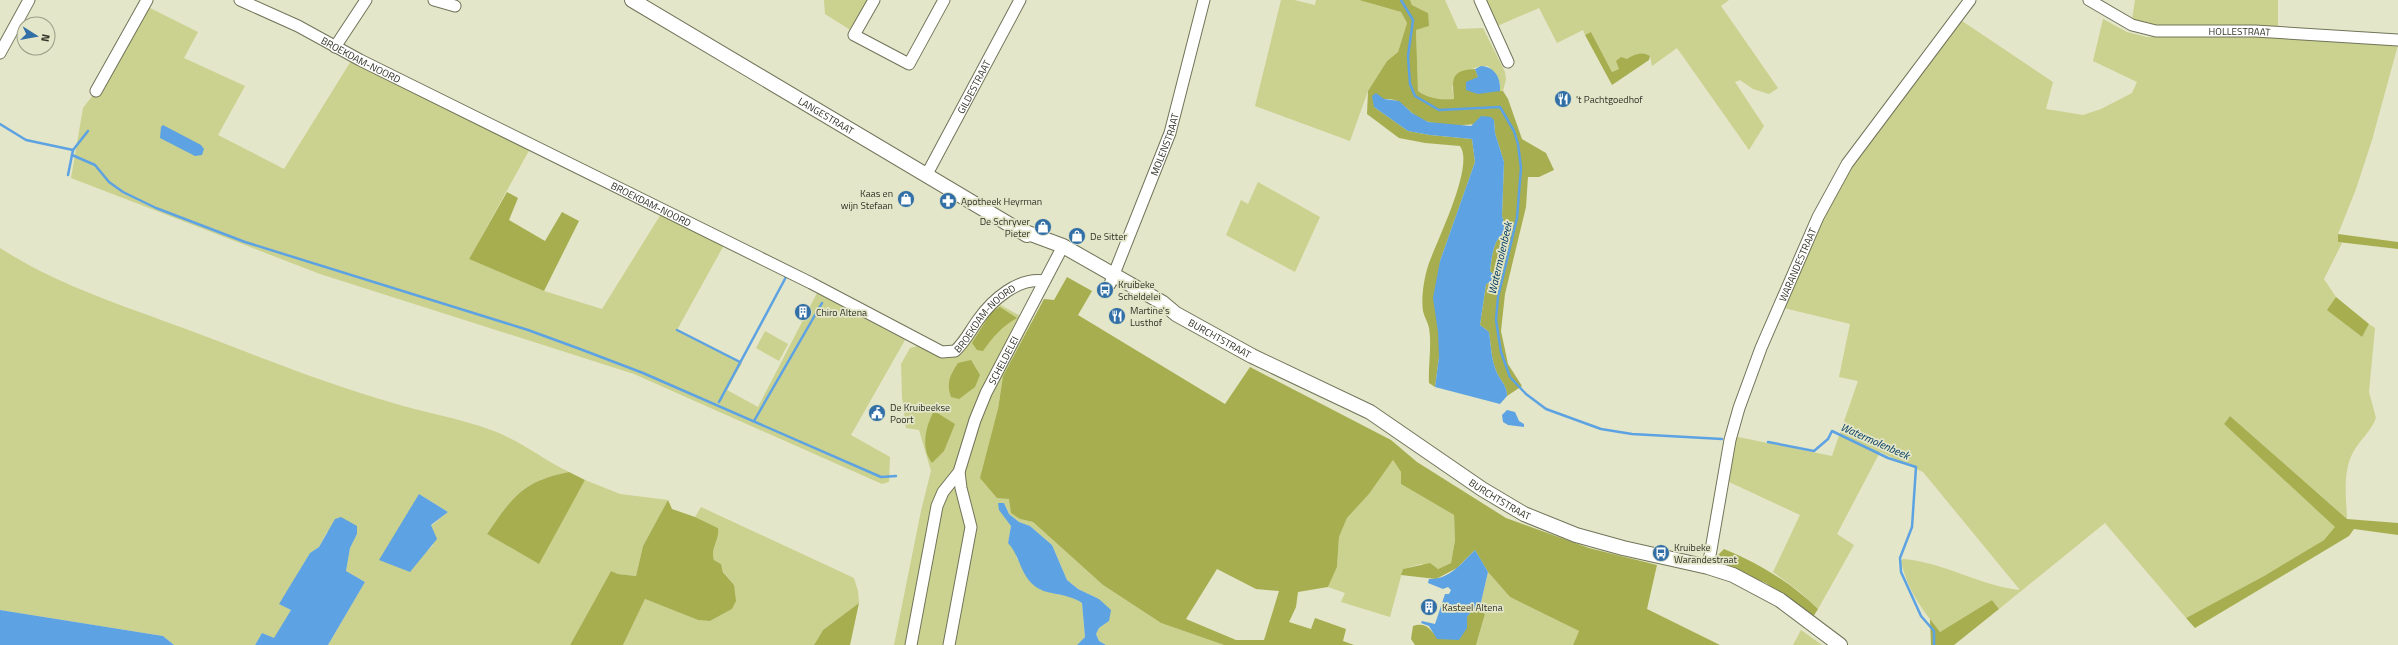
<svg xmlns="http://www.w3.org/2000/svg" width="2398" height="645" viewBox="0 0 2398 645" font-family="'Titillium Web',sans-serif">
	<rect width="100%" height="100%" fill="#e3e6c8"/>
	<!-- green -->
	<g fill="#cbd18e" fill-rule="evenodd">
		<path d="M824 0H870L852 31 825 14Z"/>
		<path d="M1281 0H1294L1315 5 1316 0H1359L1401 12 1407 23 1398 52 1387 61 1368 91 1350 141 1255 106Z"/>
		<path d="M1410 0H1445L1458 29 1483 28 1505 72 1506 79 1503 91H1500V83L1488 66C1469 66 1464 74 1452 87L1454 99C1441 100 1429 100 1418 91L1416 30 1428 26V13L1412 5Z"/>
		<path d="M1484 0H1729L1721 6 1778 88 1769 94 1753 89 1740 80 1735 82 1764 126 1749 150 1677 48 1652 66 1650 56 1612 72 1591 32 1585 35 1583 30 1557 43 1539 8 1495 27Z"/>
		<path d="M2135 0H2278V28L2149 25 2132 20Z"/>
		<path d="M144 5 198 32 184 58 245 86 218 135 284 169 351 61 531 147 469 259 544 291 602 309 661 214 724 245 677 330 742 363 727 390 758 407 817 293 905 340 851 435 890 457 889 482 882 484 634 374 320 274 71 178 83 108 96 91Z"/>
		<path d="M2103 19 2127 32 2147 37 2224 35 2321 38 2398 45 2372 140 2356 189 2338 234V242L2342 243 2324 279 2336 297 2328 310 2362 337 2369 324 2375 328 2369 392 2376 418C2371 431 2362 438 2355 449 2342 469 2346 496 2347 519L2230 416 2224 424 2336 527 2324 540 2264 576 2186 618 2105 523 1999 609 1992 600 1940 632C1922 609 1908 592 1901 561L1903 559C1943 562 1981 586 2020 590L1923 472 1880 452 1837 534 1854 545 1818 609 1800 592 1773 572 1800 515 1727 481 1733 436 1832 456 1858 381 1839 377 1850 324 1784 308C1802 265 1818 218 1843 178 1877 123 1922 73 1962 21L2053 82 2046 109 2083 115 2101 109 2132 93 2137 82 2093 61Z"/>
		<path d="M1258 182 1320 217 1295 272 1226 235 1241 200 1248 204Z"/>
		<path d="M0 248C57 285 124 306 186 329 255 355 323 383 393 403 425 413 459 418 491 430 519 440 542 459 569 472 523 481 512 497 487 534L538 563 585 480 620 494 668 500 643 546 636 576 618 574 611 571 570 645H328L365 582 346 571 350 548 357 534 327 532 319 547 310 553 280 604 291 610 274 639 262 633 255 645H174L163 636 0 610ZM419 494 448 512 431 526 433 545 428 550Z"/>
		<path d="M997 303 1031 322 1003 376 998 409 1009 499 1020 519 1033 522 1103 585 1161 623 1224 645H1106L1099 641 1096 634 1099 628 1109 621 1099 599 1078 589 1067 580 1052 545 1030 526 1019 522 1009 514 1004 503H998L1011 526 1008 543 1015 550 1017 559 1055 594 1071 596 1082 603 1085 637 1077 645H894L921 511 931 471 919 430 906 428 902 397 901 364 910 348 922 345 952 356Z"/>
		<path d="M765 331 788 344 779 361 756 348Z"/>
		<path d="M1393 460 1401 472V484L1454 515 1455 540 1451 563 1438 569 1421 564 1403 569 1390 617 1341 602 1345 593 1328 587 1337 567 1339 537 1347 518 1369 494Z"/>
		<path d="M701 507 854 578 858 591 859 603 823 630 814 645H623L645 599 698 620 710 621 732 609 734 585 723 571 721 564 714 560C710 548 720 540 718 528L695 517Z"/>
		<path d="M1488 572 1510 597 1579 631 1573 645H1476L1485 614 1479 611Z"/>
		<path d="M1801 630 1822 645H1793Z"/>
	</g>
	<!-- forest -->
	<g fill="#a7ae50" fill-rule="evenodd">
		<path d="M1359 0H1410L1412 5 1428 13 1429 26 1416 30 1418 91C1429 99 1441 100 1454 99 1452 79 1451 70 1475 69L1478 77 1494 91H1503L1508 99 1522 139 1546 153 1554 170 1539 177H1528L1526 207 1505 294 1501 331 1508 364 1522 386 1507 396C1507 386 1501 381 1497 373 1491 360 1491 345 1489 332L1480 325 1486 284 1493 282 1494 275 1490 271C1491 263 1492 253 1495 245 1499 233 1509 236 1502 216L1504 162 1495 133 1494 120C1473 126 1451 127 1429 122 1404 115 1405 92 1375 101L1374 107 1408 131 1430 135 1472 139 1475 162 1440 261 1439 357 1435 387 1429 383C1428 366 1432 345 1429 328 1428 322 1424 317 1423 311 1421 297 1424 279 1428 266 1436 242 1475 166 1460 146L1425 143 1399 138 1367 114 1368 91 1387 61 1398 52 1407 23 1401 12Z"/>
		<path d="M1591 32 1612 72 1619 69 1616 61 1621 57 1627 59C1635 54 1642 51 1650 56L1649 60 1612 85 1585 35Z"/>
		<path d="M507 192 518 198 509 220 545 241 562 212 579 221 544 291 469 259Z"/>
		<path d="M2338 234 2398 242V249L2338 242Z"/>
		<path d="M1067 277 1092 291 1078 315 1225 404 1250 367 1391 440 1417 462 1506 518 1589 548 1657 565 1647 609 1720 645H1573L1579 631 1510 597 1488 572 1475 550 1457 568 1436 579 1401 575 1403 569 1430 563 1438 569 1451 563 1455 540 1454 515 1401 484V472L1393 460 1369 494 1347 518 1339 537 1337 567 1328 587 1298 592 1296 607 1289 622 1311 629 1315 618 1346 629 1343 641 1354 645H1224L1161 623 1103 585 1033 522 1020 519 1011 513 1009 499 997 498 980 478 998 409 1003 376 1044 299 1054 300ZM1217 569 1256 589 1279 591 1264 640H1236L1186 619Z"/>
		<path d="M2336 297 2369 324 2362 337 2327 310Z"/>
		<path d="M1000 307 1017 318C1002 326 992 338 983 351L977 350 972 343 992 311Z"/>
		<path d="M971 360 980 375 975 387 959 399 951 397C946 383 950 375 958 363Z"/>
		<path d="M934 411 955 424 944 451 932 463C920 448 926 425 934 411Z"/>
		<path d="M2230 416 2347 519 2398 523V535L2354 529 2349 536 2195 628 2186 618 2264 576 2324 540 2335 527 2224 424Z"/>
		<path d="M569 472 585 480 539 564 487 534C512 497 523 481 569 472Z"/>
		<path d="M668 500 672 509 695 517 718 528C720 540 710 548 714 560L721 564 723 572 734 585 736 601 732 609 710 621 698 620 645 599 623 645H570L611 571 618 574 636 576 643 546Z"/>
		<path d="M1724 549C1760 564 1790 582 1818 609L1813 617 1766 583 1723 566 1718 555Z"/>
		<path d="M1992 600 1999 609 1954 645H1931L1930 619 1940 632Z"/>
		<path d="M859 603 850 645H814L823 630Z"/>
		<path d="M1474 608 1485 614 1476 645H1415L1411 639 1413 626C1426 622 1430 629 1438 639L1467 628V617Z"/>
	</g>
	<!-- water -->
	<g fill="#5da2e2">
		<path d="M1481 66C1495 67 1501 78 1500 91L1478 94 1466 90V82L1478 77 1475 69Z"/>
		<path d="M1376 93 1384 99 1399 101 1412 113 1428 122 1471 126 1481 116 1491 117 1494 120 1495 133 1504 162 1502 216C1509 236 1499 233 1495 245 1492 253 1491 263 1490 271L1494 275 1493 282 1486 284 1480 325 1489 332C1491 345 1491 360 1497 373 1501 381 1507 386 1507 396L1500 404 1435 387 1439 357 1438 332 1433 298 1440 261 1475 162 1472 139 1430 135 1408 131 1374 107 1372 96Z"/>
		<path d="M163 125 201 145 204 149 202 155 195 156 160 138 161 127Z"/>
		<path d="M1507 410 1515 412 1519 421 1524 424V427L1508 425 1503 422 1502 415Z"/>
		<path d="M419 494 448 512 431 525 437 539 410 572 379 560Z"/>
		<path d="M998 503H1004L1009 514 1019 522 1030 526 1052 545 1067 580 1078 589 1099 599 1111 610 1109 621 1099 628 1096 634 1099 641 1106 645H1077L1085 637 1082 603C1066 592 1049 596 1036 587 1020 576 1020 555 1008 543L1011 526 999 510Z"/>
		<path d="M341 517 357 526V534L350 548 346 571 365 582 328 645H255L262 633 274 638 291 610 279 604 310 553 319 547 335 519Z"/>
		<path d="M1475 550 1488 572 1479 611 1474 608 1467 617V628L1459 640 1437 639 1429 626 1421 623 1422 621 1435 624 1445 594H1449L1451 590 1448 587 1443 589 1428 583 1429 579C1449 580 1462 563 1475 550Z"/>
		<path d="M0 610 163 636 174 645H0Z"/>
	</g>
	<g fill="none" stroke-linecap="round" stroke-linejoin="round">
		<!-- stream -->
		<g stroke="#5da2e2" stroke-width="2.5">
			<path d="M1401 0 1413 20 1408 56 1410 84 1415 96 1439 110 1500 107 1514 131 1518 144 1521 168 1517 218 1498 297 1496 320 1501 352 1510 377 1526 394 1546 409 1601 429 1632 434 1722 439"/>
			<path d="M0 124 26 140 73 150 68 175"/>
			<path d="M73 150 88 131"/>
			<path d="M72 155 95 165 109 182 123 192 156 208 245 242 528 330 580 349 643 373 881 477 896 476"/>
			<path d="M677 330 740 362"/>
			<path d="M719 402 786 277"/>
			<path d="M754 421 822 303"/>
			<path d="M1768 442 1814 451 1828 439 1832 431 1888 458 1916 467 1912 527 1900 558 1901 572 1921 616 1934 631V645"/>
		</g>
		<!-- minor casing -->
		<g stroke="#717459" stroke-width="13">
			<g id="minor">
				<path id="s1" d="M240 0 298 26 360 60 811 283 942 352 955 351C965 342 970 331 978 320 992 300 1018 277 1044 281"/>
				<path d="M434 0 455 6"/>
				<path d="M874 0 854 35 909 64 944 0"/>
				<path d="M1480 0 1508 62"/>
				<path id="s2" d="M2089 0 2132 25 2156 31H2255L2398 40"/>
				<path d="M335 47 366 0"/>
				<path d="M0 53 29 0"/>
				<path d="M96 91 147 0"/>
				<path id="s3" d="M927 174 1020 0"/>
				<path id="s4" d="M1110 284 1170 133 1204 0"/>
				<path id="s5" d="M1708 567 1730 440 1739 408 1761 348 1818 217 1847 164 1970 0"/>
				<path d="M911 645 937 506 943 492 959 472"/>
				<path id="s6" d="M949 645 971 527 961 488 959 472 975 420 986 393 1063 246"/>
			</g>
		</g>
		<!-- major casing -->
		<g stroke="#717459" stroke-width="16">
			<g id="major">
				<path id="s7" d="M632 0 1027 235"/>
				<path id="s8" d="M1020 230 1063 246 1163 303 1176 314 1252 356 1370 412 1482 489 1524 514 1576 535 1623 548 1708 567 1733 575 1780 600 1840 645"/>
			</g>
		</g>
		<!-- minor -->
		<use href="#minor" stroke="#fff" stroke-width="11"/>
		<!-- major -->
		<use href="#major" stroke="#fff" stroke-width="14"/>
	</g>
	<!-- icons -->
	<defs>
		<g id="restaurant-disc" transform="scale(0.9)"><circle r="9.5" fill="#316fa6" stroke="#e3e6c8"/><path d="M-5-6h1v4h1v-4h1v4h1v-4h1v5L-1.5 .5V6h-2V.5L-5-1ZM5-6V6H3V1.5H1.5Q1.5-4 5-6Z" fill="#fff"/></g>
		<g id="shop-disc" transform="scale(0.9)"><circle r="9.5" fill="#316fa6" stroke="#e3e6c8"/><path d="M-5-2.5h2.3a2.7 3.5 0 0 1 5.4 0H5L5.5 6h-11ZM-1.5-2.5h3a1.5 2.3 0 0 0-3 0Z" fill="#fff"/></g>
		<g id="pharmacy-disc" transform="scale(0.9)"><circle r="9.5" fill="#316fa6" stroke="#e3e6c8"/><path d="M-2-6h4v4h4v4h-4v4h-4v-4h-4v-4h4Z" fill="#fff"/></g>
		<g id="bus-disc" transform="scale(0.9)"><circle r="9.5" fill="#316fa6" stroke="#e3e6c8"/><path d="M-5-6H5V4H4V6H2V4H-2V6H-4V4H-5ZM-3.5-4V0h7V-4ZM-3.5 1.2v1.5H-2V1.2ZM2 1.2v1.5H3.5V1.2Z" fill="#fff"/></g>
		<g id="building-disc" transform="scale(0.9)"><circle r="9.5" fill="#316fa6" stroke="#e3e6c8"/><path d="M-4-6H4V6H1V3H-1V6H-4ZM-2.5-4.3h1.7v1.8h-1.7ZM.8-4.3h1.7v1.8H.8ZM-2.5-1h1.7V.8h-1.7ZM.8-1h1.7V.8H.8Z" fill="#fff"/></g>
		<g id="civic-disc" transform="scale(0.9)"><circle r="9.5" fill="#316fa6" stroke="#e3e6c8"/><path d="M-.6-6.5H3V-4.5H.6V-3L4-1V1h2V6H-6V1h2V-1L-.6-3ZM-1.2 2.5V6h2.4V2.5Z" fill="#fff"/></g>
	</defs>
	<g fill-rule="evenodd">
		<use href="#restaurant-disc" x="1563" y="99"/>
		<use href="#shop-disc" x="906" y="199"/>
		<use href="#pharmacy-disc" x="948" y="201"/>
		<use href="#shop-disc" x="1043" y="227"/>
		<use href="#shop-disc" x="1077" y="236"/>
		<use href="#bus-disc" x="1105" y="290"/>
		<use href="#building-disc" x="803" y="312"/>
		<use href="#restaurant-disc" x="1117" y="316"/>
		<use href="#civic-disc" x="877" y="413"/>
		<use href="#bus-disc" x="1661" y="553"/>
		<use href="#building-disc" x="1429" y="607"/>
	</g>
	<g text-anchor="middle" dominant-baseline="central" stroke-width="3.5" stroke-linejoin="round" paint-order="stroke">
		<!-- street labels -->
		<g font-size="10" fill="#313227" stroke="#e3e6c8">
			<text stroke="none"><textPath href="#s2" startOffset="158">HOLLESTRAAT</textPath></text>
			<text stroke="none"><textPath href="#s1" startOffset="135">BROEKDAM-NOORD</textPath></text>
			<text stroke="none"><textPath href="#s3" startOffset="99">GILDESTRAAT</textPath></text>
			<text stroke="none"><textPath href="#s7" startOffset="226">LANGESTRAAT</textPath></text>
			<text stroke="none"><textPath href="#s4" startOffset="150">MOLENSTRAAT</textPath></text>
			<text stroke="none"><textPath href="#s1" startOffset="459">BROEKDAM-NOORD</textPath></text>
			<text stroke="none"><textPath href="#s5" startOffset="317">WARANDESTRAAT</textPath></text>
			<text stroke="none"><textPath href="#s1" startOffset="843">BROEKDAM-NOORD</textPath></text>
			<text stroke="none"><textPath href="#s8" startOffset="228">BURCHTSTRAAT</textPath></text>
			<text stroke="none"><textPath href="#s6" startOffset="297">SCHELDELEI</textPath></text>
			<text stroke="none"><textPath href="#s8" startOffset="552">BURCHTSTRAAT</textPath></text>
		</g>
		<!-- poi labels -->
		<g font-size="10" fill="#313227" stroke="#e3e6c8" text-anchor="start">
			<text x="1576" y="99">'t Pachtgoedhof</text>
			<text x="893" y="193" text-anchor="end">Kaas en<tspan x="893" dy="12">wijn Stefaan</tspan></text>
			<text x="961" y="201">Apotheek Heyrman</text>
			<text x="1030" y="221" text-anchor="end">De Schryver<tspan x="1030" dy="12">Pieter</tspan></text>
			<text x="1090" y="236">De Sitter</text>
			<text x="1118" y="284">Kruibeke<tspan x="1118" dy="12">Scheldelei</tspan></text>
			<text x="1130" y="310">Martine's<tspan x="1130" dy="12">Lusthof</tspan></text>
			<text x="816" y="312">Chiro Altena</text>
			<text x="890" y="407">De Kruibeekse<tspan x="890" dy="12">Poort</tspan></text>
			<text x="1674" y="547">Kruibeke<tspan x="1674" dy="12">Warandestraat</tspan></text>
			<text x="1442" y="607">Kasteel Altena</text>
		</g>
		<!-- water labels -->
		<g font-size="11" font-style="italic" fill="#043b64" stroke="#e3e6c8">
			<text transform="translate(1500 258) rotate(-77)">Watermolenbeek</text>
			<text transform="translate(1875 441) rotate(24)">Watermolenbeek</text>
		</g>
	</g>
	<!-- north arrow -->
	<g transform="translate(36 36) rotate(101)"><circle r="19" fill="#e3e6c8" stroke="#9c9e88"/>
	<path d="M0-3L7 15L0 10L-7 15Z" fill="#316fa6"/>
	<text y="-6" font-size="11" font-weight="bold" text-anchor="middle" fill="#313227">N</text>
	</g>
</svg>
